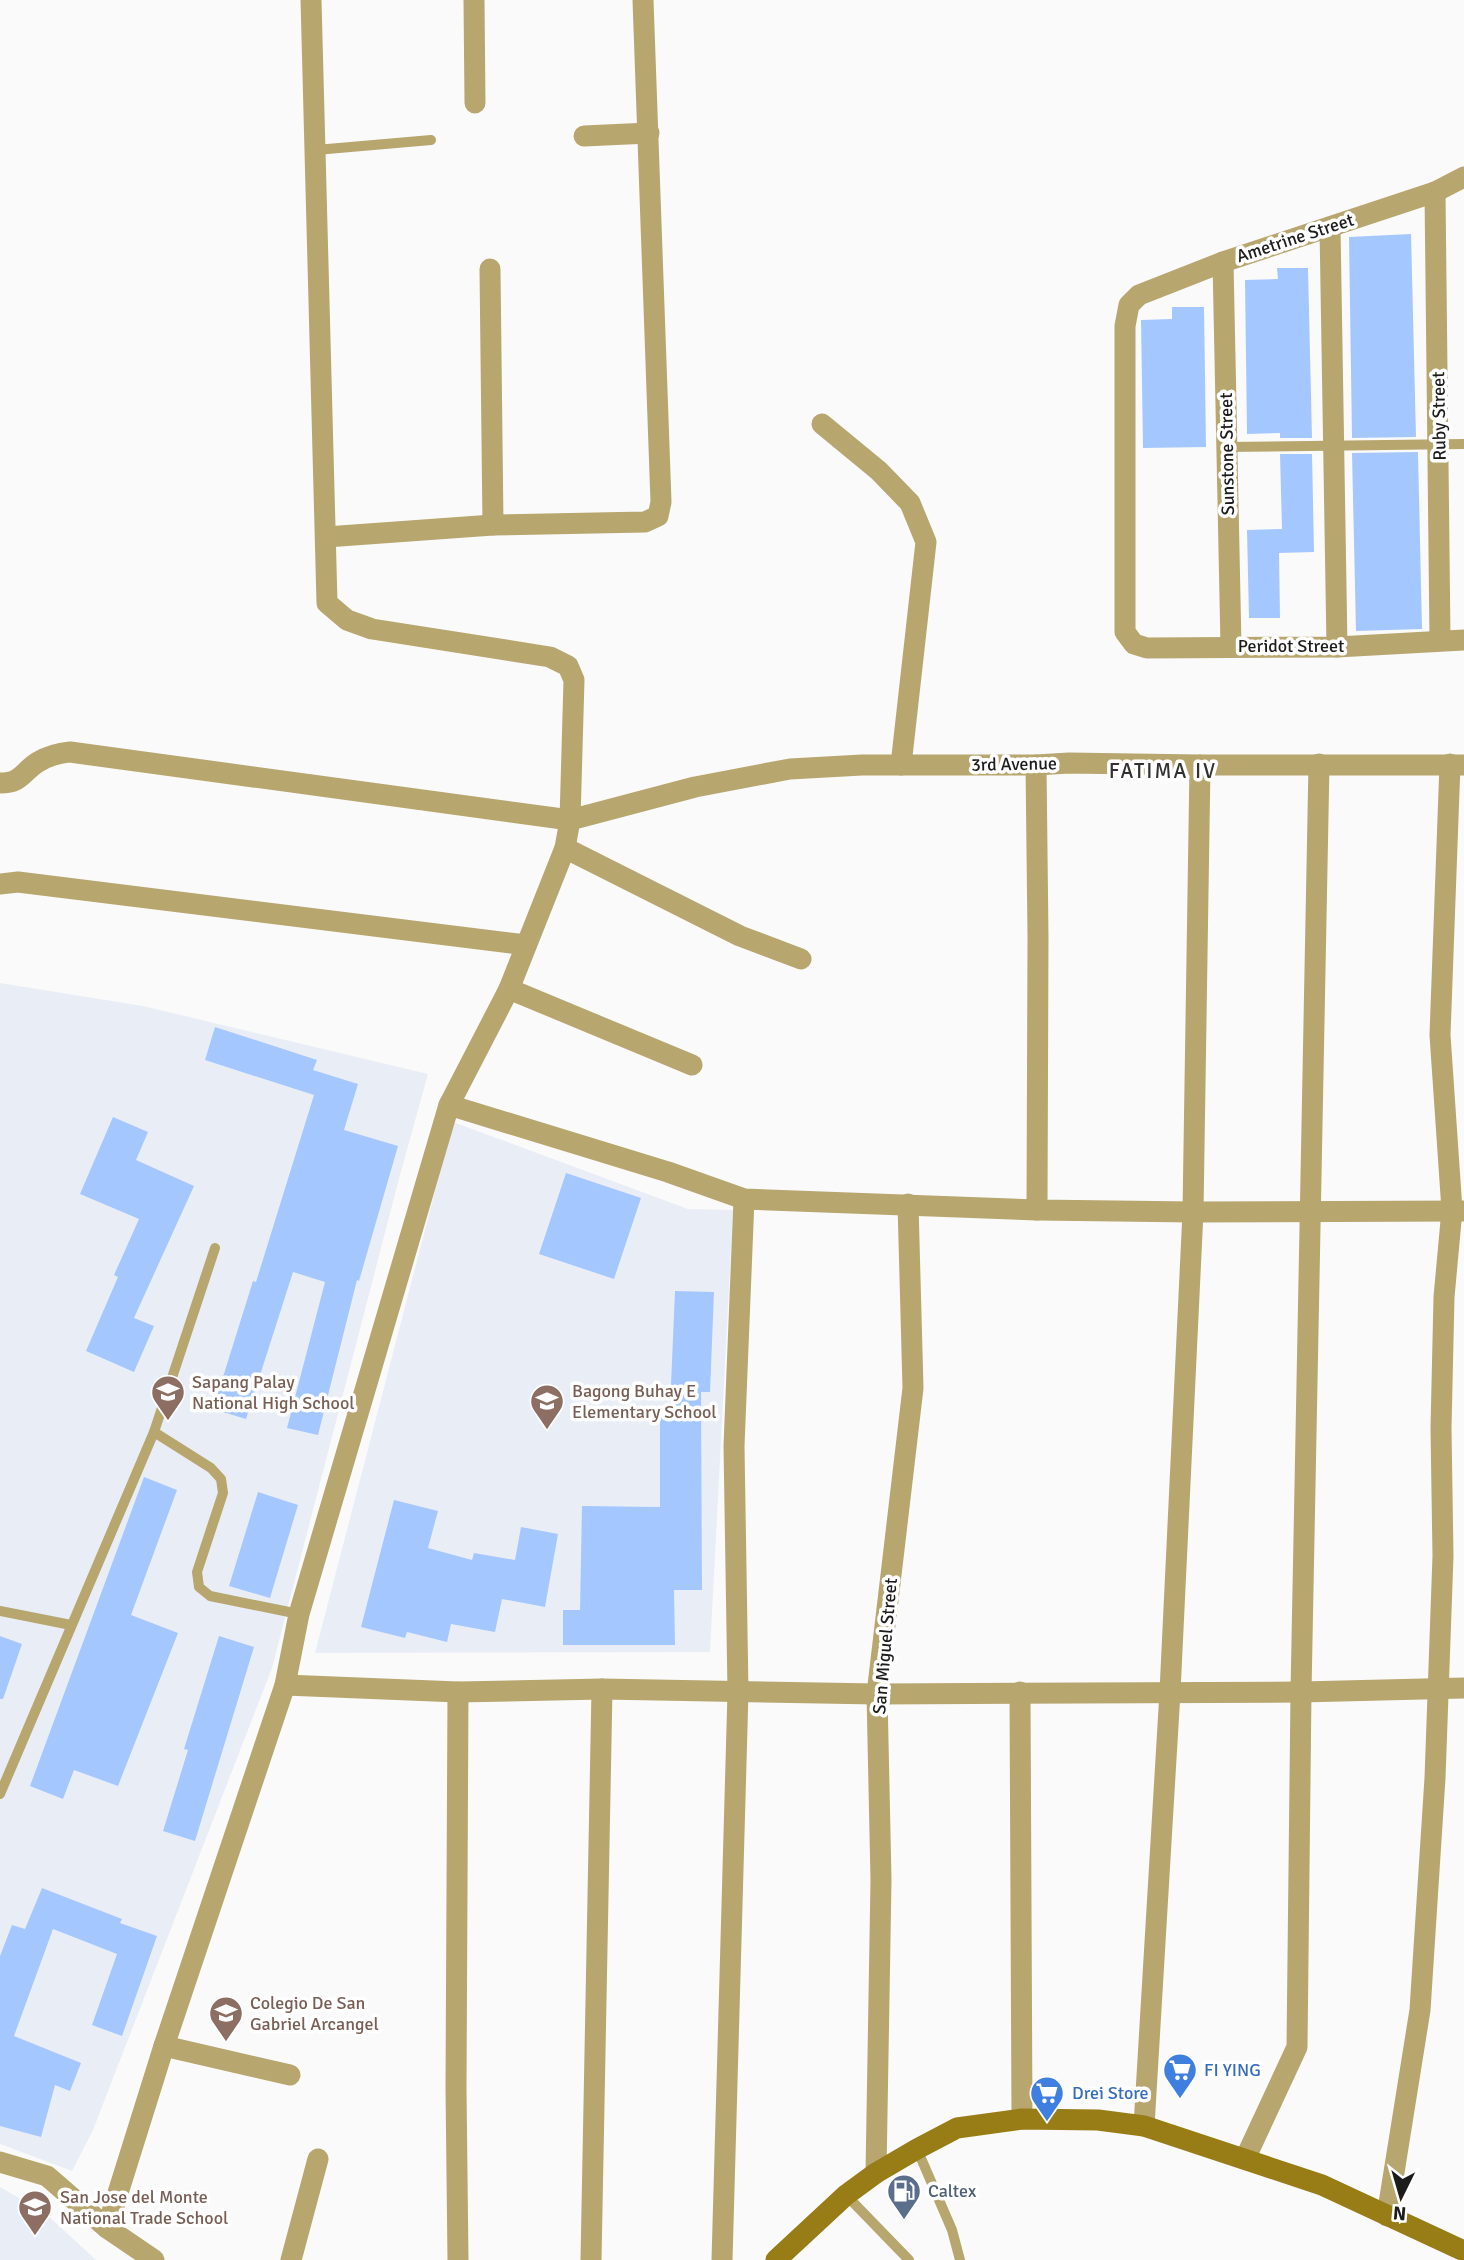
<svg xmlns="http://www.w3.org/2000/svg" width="1464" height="2260" viewBox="0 0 1464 2260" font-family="Signika,sans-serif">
	<rect width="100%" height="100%" fill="#fafafb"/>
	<!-- built -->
	<g fill="#e9eef6">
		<path d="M0 983 143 1006 428 1074 400 1175 272 1668 93 2130 72 2171 0 2144Z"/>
		<path d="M453 1122 688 1209 733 1210 710 1652 315 1653Z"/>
		<path d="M0 2187 45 2213 96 2260H0Z"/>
	</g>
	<!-- building -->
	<g fill="#a4c7ff">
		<path d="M1411 234 1416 437 1352 438 1349 237Z"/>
		<path d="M1277 268H1308L1312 438H1280V433L1247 434 1245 280 1278 279Z"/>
		<path d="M1172 307H1204L1206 447 1143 448 1141 320 1172 319Z"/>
		<path d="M1418 452 1422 629 1356 631 1352 453Z"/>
		<path d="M1280 454H1312L1314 552 1279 553 1280 618H1249L1247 530 1282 529Z"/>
		<path d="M215 1027 317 1060 313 1070 358 1084 344 1130 398 1146 359 1281 357 1280 318 1435 287 1428 325 1282 293 1272 246 1419 213 1409 253 1281 256 1282 314 1095 205 1060Z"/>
		<path d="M113 1117 148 1132 136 1160 194 1186 134 1318 154 1326 134 1372 86 1351 118 1277 114 1275 139 1219 80 1194Z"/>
		<path d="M566 1173 641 1198 614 1279 539 1254Z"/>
		<path d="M675 1291 714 1292 710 1392H701L702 1590H674L675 1645H563V1610H580L582 1506 660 1507V1408H670Z"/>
		<path d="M144 1477 177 1490 131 1615 178 1633 118 1786 74 1770 63 1799 30 1786Z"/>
		<path d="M258 1492 298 1505 270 1598 229 1586Z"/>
		<path d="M394 1500 438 1511 428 1548 472 1560 474 1553 515 1560 521 1527 558 1534 545 1607 502 1599 495 1632 451 1624 447 1642 407 1632 405 1638 361 1627Z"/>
		<path d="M0 1636 22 1644 3 1699H0Z"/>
		<path d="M219 1636 254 1647 195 1841 163 1831 188 1750 184 1749Z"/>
		<path d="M42 1888 122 1919 120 1923 157 1936 122 2036 92 2025 117 1954 53 1929 14 2036 81 2063 70 2091 55 2085 41 2137 0 2126V1956L12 1925 25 1929Z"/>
	</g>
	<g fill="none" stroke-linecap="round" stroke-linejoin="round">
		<!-- lane -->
		<g stroke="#b8a66f" stroke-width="10">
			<path d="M316 150 431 140"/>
			<path d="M1227 447 1464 444"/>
			<path d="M154 1432 211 1468 221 1479 223 1493 197 1572 199 1587 210 1596 299 1614"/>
			<path d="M0 1611 71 1625"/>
			<path d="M0 1794 154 1432 215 1248"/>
			<path d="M917 2149 952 2230 960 2260"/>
			<path d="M846 2195 909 2260"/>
		</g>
		<!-- street -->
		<g stroke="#b8a66f" stroke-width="21">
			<path d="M474 0 475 103"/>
			<path d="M584 136 649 133"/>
			<path d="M1464 177 1435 192 1223 262 1139 295 1129 305 1125 326V632L1134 644 1147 648 1337 647 1464 640"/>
			<path d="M1435 192 1440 640"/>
			<path d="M1330 227 1337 647"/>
			<path d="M1223 262 1231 646"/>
			<path d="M490 269 493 525"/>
			<path d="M822 424 879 471 910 503 926 542 901 765"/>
			<path d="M326 537 493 525 645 522 658 516 661 502 643 0"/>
			<path d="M1036 765 1038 937 1037 1210"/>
			<path d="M0 783C22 783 22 772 38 762 48 756 59 753 70 752L570 820 695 787 790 769 862 765H1036L1069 763 1200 765H1464"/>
			<path d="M565 848 740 936 801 959"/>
			<path d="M0 884 18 882 526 945"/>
			<path d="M509 989 692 1065"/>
			<path d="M449 1105 668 1172 744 1199 1037 1210 1193 1212 1464 1211"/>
			<path d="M285 1685 458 1692 602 1689 877 1694 1301 1692 1464 1688"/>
			<path d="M458 1692 456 2088 458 2260"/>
			<path d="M1020 1692 1022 2119"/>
			<path d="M164 2046 290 2075"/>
			<path d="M1144 2126 1170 1692 1193 1212 1200 765"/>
			<path d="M1245 2159 1297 2047 1301 1692 1319 764"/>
			<path d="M0 2162 47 2176 107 2228 154 2260"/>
			<path d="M876 2173 881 1880 877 1694 913 1388 908 1204"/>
			<path d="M1387 2216 1420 2010 1435 1778 1443 1556 1441 1428 1444 1297 1452 1210 1440 1035 1450 764"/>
			<path d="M107 2228 164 2046 285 1685 299 1614 449 1105 509 989 565 848 570 820 574 680 568 666 550 657 372 629 347 620 327 603 311 0"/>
			<path d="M291 2260 318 2159"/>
			<path d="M591 2260 602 1689"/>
			<path d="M722 2260 738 1692 734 1446 744 1199"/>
		</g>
		<!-- secondary -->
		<path stroke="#987c16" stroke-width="21" d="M776 2260 846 2195 876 2173 917 2149 957 2128 1022 2119 1098 2120 1144 2126 1322 2185 1464 2251"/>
	</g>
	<!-- icons -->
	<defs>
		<g id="school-pin" transform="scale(1.75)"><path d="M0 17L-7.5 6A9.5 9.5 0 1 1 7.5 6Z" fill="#8d6e63" stroke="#fff"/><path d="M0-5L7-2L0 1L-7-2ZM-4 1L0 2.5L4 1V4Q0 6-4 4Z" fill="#fff"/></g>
		<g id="supermarket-pin" transform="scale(1.75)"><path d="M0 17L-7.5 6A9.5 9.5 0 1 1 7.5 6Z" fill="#3f7fe0" stroke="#fff"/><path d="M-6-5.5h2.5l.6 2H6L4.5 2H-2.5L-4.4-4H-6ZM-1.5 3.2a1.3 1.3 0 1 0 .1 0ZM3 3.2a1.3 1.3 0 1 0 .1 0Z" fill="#fff"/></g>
		<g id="fuel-pin" transform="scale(1.75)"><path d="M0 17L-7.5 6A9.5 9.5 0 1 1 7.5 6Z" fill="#5c6f8a" stroke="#fff"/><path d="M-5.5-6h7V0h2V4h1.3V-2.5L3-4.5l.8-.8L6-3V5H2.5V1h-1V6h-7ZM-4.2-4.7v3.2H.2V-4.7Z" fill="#fff"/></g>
	</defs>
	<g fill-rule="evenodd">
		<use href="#school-pin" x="168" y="1392"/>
		<use href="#school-pin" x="547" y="1401"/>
		<use href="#school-pin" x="226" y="2013"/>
		<use href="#supermarket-pin" x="1180" y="2070"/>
		<use href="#supermarket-pin" x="1047" y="2093"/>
		<use href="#fuel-pin" x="904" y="2191"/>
		<use href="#school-pin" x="35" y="2207"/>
	</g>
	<g text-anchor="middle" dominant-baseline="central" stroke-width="7" stroke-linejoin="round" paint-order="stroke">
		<!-- street labels -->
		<g font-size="18" fill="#1c1c1d" stroke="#fff">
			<text transform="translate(1295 238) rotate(-18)">Ametrine Street</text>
			<text transform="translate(1439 416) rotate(-91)">Ruby Street</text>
			<text transform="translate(1227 454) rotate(-91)">Sunstone Street</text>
			<text x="1291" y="646">Peridot Street</text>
			<text transform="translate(1014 764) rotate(-1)">3rd Avenue</text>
			<text transform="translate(885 1646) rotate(-85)">San Miguel Street</text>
		</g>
		<!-- education labels -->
		<g font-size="18" fill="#785e54" stroke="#fff" text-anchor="start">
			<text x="192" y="1382">Sapang Palay<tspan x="192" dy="21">National High School</tspan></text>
			<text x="572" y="1391">Bagong Buhay E<tspan x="572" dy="21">Elementary School</tspan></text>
			<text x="250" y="2003">Colegio De San<tspan x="250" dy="21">Gabriel Arcangel</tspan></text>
			<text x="60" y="2197">San Jose del Monte<tspan x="60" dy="21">National Trade School</tspan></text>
		</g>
		<!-- shop labels -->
		<g font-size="18" fill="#366cbe" stroke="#fff" text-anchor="start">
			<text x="1204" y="2070">FI YING</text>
			<text x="1072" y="2093">Drei Store</text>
		</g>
		<!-- service labels -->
		<g font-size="18" fill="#4e5e75" stroke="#fff" text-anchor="start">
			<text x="928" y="2191">Caltex</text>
		</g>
		<!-- quarter labels -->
		<g font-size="21" letter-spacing="2" fill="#313132" stroke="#fff">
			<text x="1163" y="771">FATIMA IV</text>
		</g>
	</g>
	<!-- north arrow -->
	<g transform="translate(1401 2197) rotate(185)" stroke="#ffffff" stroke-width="5" paint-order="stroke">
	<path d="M0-5L12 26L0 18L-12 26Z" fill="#1c1c1d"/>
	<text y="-10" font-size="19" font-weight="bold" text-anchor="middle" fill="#1c1c1d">N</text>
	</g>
</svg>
